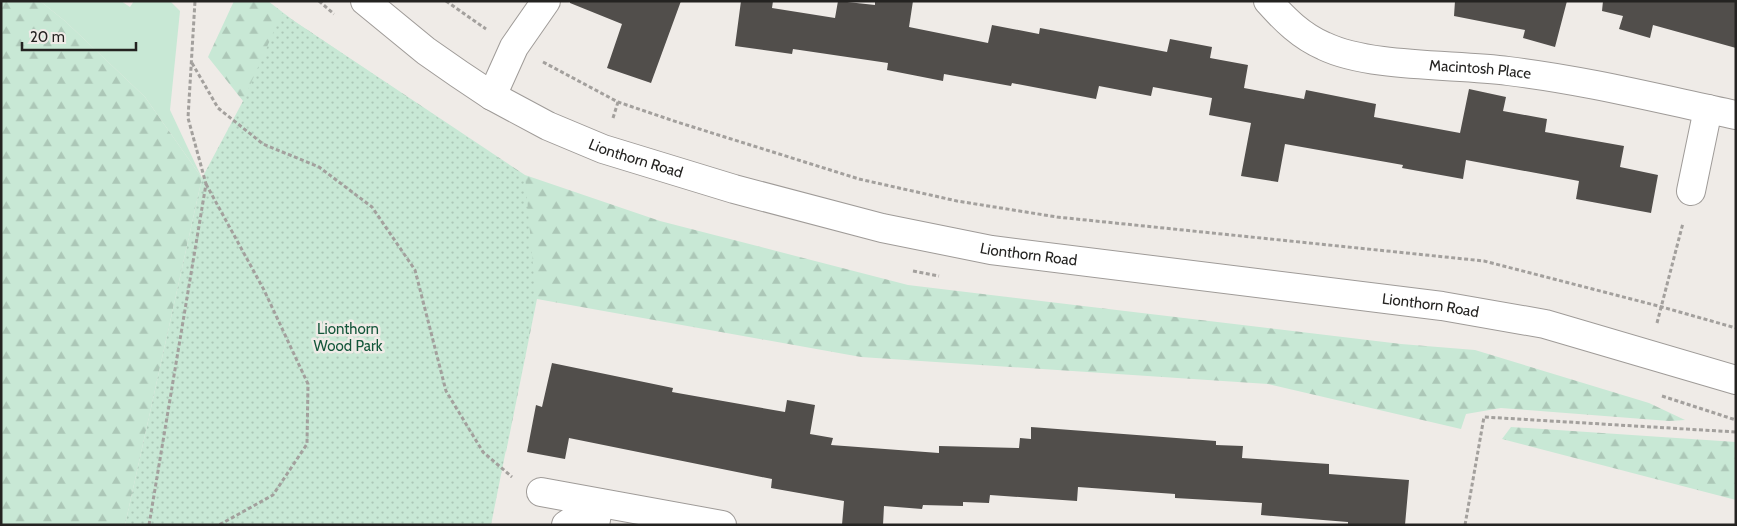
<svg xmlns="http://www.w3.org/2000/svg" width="1737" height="526" viewBox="0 0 1737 526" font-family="Cabin,sans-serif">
	<defs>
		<pattern id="forest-firs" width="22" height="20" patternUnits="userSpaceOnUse" patternTransform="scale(1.25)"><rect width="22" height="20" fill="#c8e8d5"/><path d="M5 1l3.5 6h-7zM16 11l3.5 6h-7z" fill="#acc7b7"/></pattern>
		<pattern id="park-dots" width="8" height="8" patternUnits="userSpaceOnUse" patternTransform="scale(1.25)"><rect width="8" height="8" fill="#c8e8d5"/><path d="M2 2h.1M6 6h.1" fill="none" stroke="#acc7b7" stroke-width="1.8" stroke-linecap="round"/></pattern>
	</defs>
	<rect width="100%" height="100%" fill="#efebe7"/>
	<!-- grass -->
	<path fill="#c8e8d5" d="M40 1H121L130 7 134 1H170L180 11 170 110 202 178 145 97 65 21Z"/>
	<!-- forest -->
	<g fill="url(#forest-firs)">
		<path d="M1 1H40L65 21 145 97 202 178 125 525H1Z"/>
		<path d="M234 1H268L294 21 525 175 660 221 908 285 1401 344 1475 350 1649 403 1685 420 1669 421 1501 408 1466 414 1461 429 1268 384 861 357 537 299 506 452 243 101 208 57Z"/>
		<path d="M1511 427 1736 442V500L1502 439Z"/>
	</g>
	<!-- park -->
	<path fill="url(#park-dots)" d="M282 13 525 176 536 299 491 525H125L202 178 243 101Z"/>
	<!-- building -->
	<g fill="#514e4b">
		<path d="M570 1H681L651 83 607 68 622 24 570 3Z"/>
		<path d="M741 1H773L772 8 835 18 838 1 875 5V1H913L909 27 988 43 992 25 1039 34 1040 28 1167 52 1170 39 1212 47 1210 58 1248 65 1244 88 1304 99 1306 90 1376 104 1374 117 1460 133 1469 89 1506 97 1503 111 1547 119 1545 132 1624 146 1620 167 1658 175 1651 213 1576 199 1579 181 1466 160 1463 179 1402 168 1403 165 1285 144 1278 182 1241 176 1251 123 1209 115 1212 98 1153 87 1151 96 1099 86 1096 99 1012 83 1011 86 944 74 943 81 887 70 888 63 793 49 792 54 735 46Z"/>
		<path d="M1455 1H1567L1555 47 1523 38 1525 30 1454 16Z"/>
		<path d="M1603 1H1736V48L1653 25 1650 38 1619 29 1623 16 1602 11Z"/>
		<path d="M552 363 673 388 672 392 785 412 787 400 815 405 810 434 833 438 831 445 939 453V446L1019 448 1020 438 1031 439V427L1216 441V445L1243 446 1242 458 1329 464V474L1409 480 1405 525H1348V522L1261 515 1262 503 1175 498V494L1078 487 1077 501 990 495 989 503 963 502V506L923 505 922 509 884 506 883 525H842L844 501 771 488 772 479 569 438 565 459 527 452 536 405 542 407Z"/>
	</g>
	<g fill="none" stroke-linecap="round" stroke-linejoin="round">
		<!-- minor casing -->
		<g stroke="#9f9b98" stroke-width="30">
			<g id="minor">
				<path id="s1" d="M365 1 426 51 459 74 492 96 548 126 603 149 734 189 882 228 991 250 1442 306 1545 324 1736 380"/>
				<path id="s2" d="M1268 1C1285 20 1301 36 1324 46 1370 68 1455 64 1508 71 1585 80 1660 99 1736 115"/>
				<path d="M492 96 514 47 546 1"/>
				<path d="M1691 191 1708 109"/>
				<path d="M541 492 722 525"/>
				<path d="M566 525 599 503 595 525"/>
			</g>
		</g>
		<!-- path -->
		<g stroke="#a3a09d" stroke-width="3" stroke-dasharray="4 2.5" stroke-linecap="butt">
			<path d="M319 1 334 14"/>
			<path d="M446 1 486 29"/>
			<path d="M543 62 618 102 677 122 859 179 957 201 1057 217 1484 261 1662 307 1736 328"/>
			<path d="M192 63 218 108 263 144 319 167 372 207 415 270 446 391 483 452 512 477"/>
			<path d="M613 118 618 102"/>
			<path d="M206 184 264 290 308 384 307 444 273 495 219 525"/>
			<path d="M913 271 939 276"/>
			<path d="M1657 323 1683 223"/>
			<path d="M1662 396 1736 420"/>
			<path d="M149 525 206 184 188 118 195 1"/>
			<path d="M1465 525 1484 417 1736 432"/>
		</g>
		<!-- minor -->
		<use href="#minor" stroke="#fff" stroke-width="28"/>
	</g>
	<g text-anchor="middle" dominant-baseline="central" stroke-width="5" stroke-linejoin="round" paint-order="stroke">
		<!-- street labels -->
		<g font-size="15" fill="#242321" stroke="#efebe7">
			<text stroke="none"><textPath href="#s2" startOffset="231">Macintosh Place</textPath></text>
			<text stroke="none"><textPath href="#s1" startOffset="316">Lionthorn Road</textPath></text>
			<text stroke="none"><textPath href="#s1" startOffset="721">Lionthorn Road</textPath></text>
			<text stroke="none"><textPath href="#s1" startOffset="1126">Lionthorn Road</textPath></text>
		</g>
		<!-- park labels -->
		<g font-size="15" fill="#14563a" stroke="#efebe7">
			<text x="348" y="329">Lionthorn<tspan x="348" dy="17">Wood Park</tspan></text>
		</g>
	</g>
	<!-- border -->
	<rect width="1737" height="526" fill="none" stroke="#242321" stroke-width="5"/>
	<!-- scale -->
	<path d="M22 42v8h114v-8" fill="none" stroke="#242321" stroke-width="2.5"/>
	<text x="30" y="42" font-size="15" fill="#242321" stroke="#efebe7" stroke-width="4" paint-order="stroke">20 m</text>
</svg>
